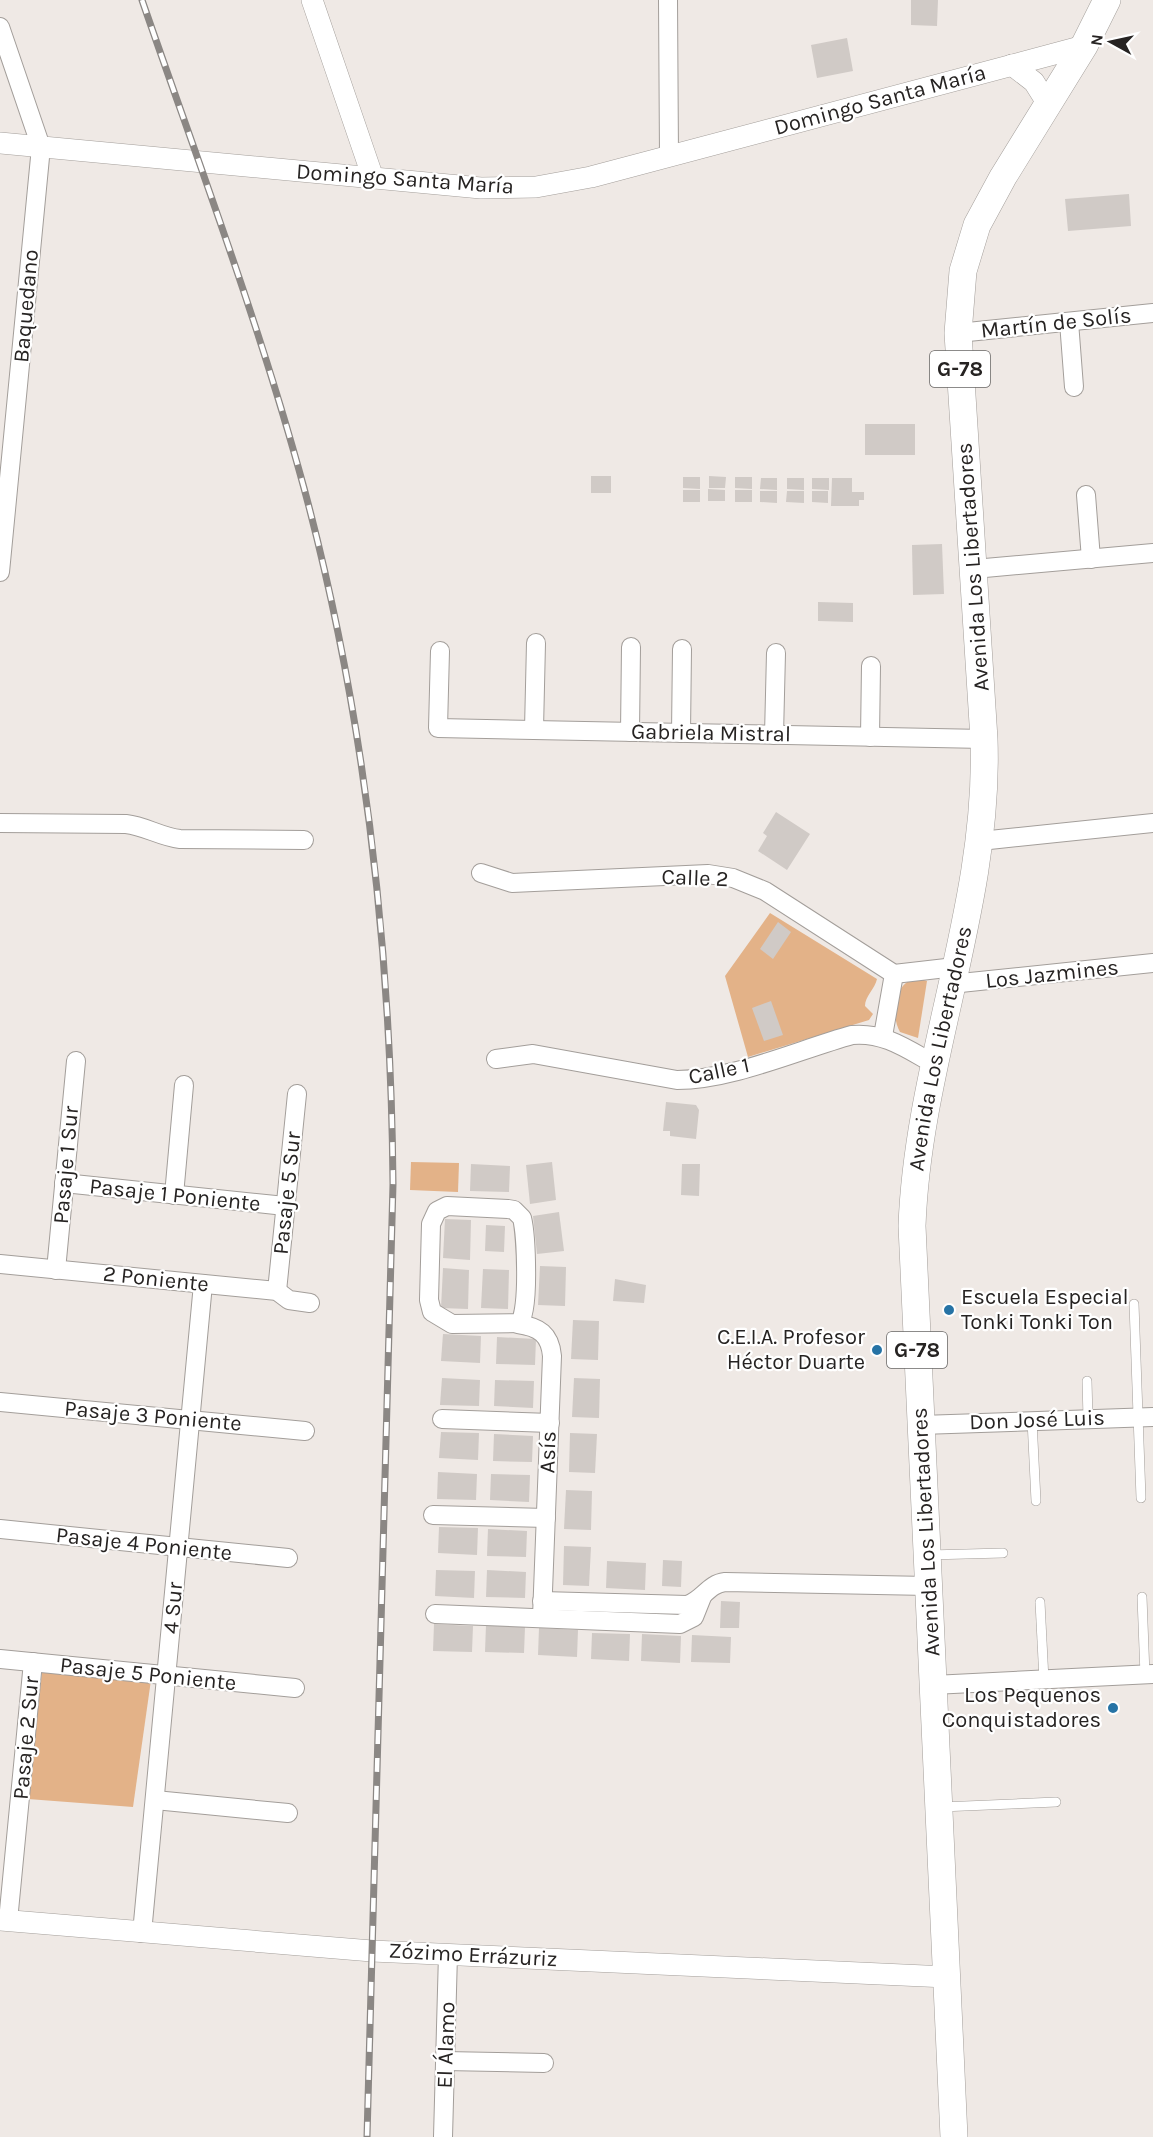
<svg xmlns="http://www.w3.org/2000/svg" width="1153" height="2137" viewBox="0 0 1153 2137" font-family="Karla,sans-serif">
	<rect width="100%" height="100%" fill="#efe9e5"/>
	<!-- green -->
	<g fill="#e3b288">
		<path d="M770 913 877 979C875 989 865 996 865 1006L873 1014 869 1020 748 1057 725 976Z"/>
		<path d="M917 978 927 981 918 1038 900 1032C890 1014 894 982 917 978Z"/>
		<path d="M411 1162 459 1163 458 1192 410 1190Z"/>
		<path d="M42 1672 151 1680 133 1807 28 1799Z"/>
	</g>
	<!-- building -->
	<g fill="#d0cac6">
		<path d="M911 0H938L937 26 911 25Z"/>
		<path d="M847 38 853 71 817 78 811 45Z"/>
		<path d="M1129 194 1131 226 1068 231 1065 199Z"/>
		<rect x="865" y="424" width="50" height="31"/>
		<rect x="591" y="476" width="20" height="17"/>
		<path d="M709 476 726 477 725 488H709Z"/>
		<path d="M683 477H700V489L683 488Z"/>
		<path d="M735 477H752V489L735 488Z"/>
		<path d="M761 478H777V490L760 489Z"/>
		<path d="M787 478H804V490L787 489Z"/>
		<path d="M812 478H829V490L812 489Z"/>
		<path d="M832 478H852V492H864V500H859V506H831Z"/>
		<path d="M708 489 725 490V501H708Z"/>
		<rect x="683" y="490" width="17" height="12"/>
		<rect x="735" y="490" width="17" height="12"/>
		<path d="M760 491H777V503L760 502Z"/>
		<path d="M787 491H804V503L786 502Z"/>
		<path d="M812 491H828V503L812 502Z"/>
		<path d="M942 544 944 594 913 595 912 545Z"/>
		<path d="M818 602 853 603V622L818 621Z"/>
		<path d="M776 812 810 834 787 870 758 851 767 836 763 833Z"/>
		<path d="M778 922 791 932 773 959 760 949Z"/>
		<path d="M771 1001 783 1035 764 1041 752 1008Z"/>
		<path d="M666 1102 696 1105 699 1110 696 1139 670 1136V1131H663Z"/>
		<path d="M552 1162 556 1200 530 1204 526 1165Z"/>
		<path d="M471 1164 510 1166 509 1192 470 1191Z"/>
		<path d="M682 1164H700L699 1196 681 1195Z"/>
		<path d="M559 1212 564 1251 537 1254 533 1216Z"/>
		<path d="M445 1219 471 1220 470 1260 443 1258Z"/>
		<path d="M486 1225 505 1226 504 1252 485 1251Z"/>
		<path d="M540 1266 566 1267 565 1306 538 1305Z"/>
		<path d="M443 1268 469 1270 468 1309 441 1308Z"/>
		<path d="M483 1269 509 1270 508 1309 481 1308Z"/>
		<path d="M615 1279 646 1285 644 1303 613 1301Z"/>
		<path d="M573 1320 599 1321 598 1360 571 1359Z"/>
		<path d="M443 1334 481 1336 480 1363 441 1361Z"/>
		<path d="M497 1337 536 1339 535 1365 496 1364Z"/>
		<path d="M442 1378 480 1380 479 1406 440 1405Z"/>
		<path d="M574 1378 600 1379 599 1418 572 1417Z"/>
		<path d="M495 1380 534 1381 533 1408 494 1406Z"/>
		<path d="M441 1432 479 1433 478 1460 439 1458Z"/>
		<path d="M570 1433 597 1434 595 1473 569 1472Z"/>
		<path d="M494 1434 533 1436 532 1462 493 1461Z"/>
		<path d="M438 1472 477 1474 476 1500 437 1499Z"/>
		<path d="M491 1474 530 1475 529 1502 490 1500Z"/>
		<path d="M566 1490 592 1491 591 1530 564 1529Z"/>
		<path d="M439 1527 478 1528 477 1555 438 1553Z"/>
		<path d="M488 1529 527 1531 526 1557 487 1556Z"/>
		<path d="M564 1546 591 1547 589 1586 563 1585Z"/>
		<path d="M663 1560 682 1561 681 1587 662 1586Z"/>
		<path d="M607 1561 646 1563 645 1590 606 1588Z"/>
		<path d="M436 1570 475 1571 474 1598 435 1596Z"/>
		<path d="M487 1570 526 1572 525 1598 486 1597Z"/>
		<path d="M721 1601 740 1602 739 1628H720Z"/>
		<path d="M434 1624 473 1626 472 1652 433 1651Z"/>
		<path d="M486 1625 525 1627 524 1653 485 1652Z"/>
		<path d="M539 1628 578 1630 577 1657 538 1655Z"/>
		<path d="M592 1633 630 1634 629 1661 591 1659Z"/>
		<path d="M642 1634 681 1636 680 1663 641 1661Z"/>
		<path d="M692 1635 731 1637 730 1663 691 1662Z"/>
	</g>
	<g fill="none" stroke-linecap="round" stroke-linejoin="round">
		<!-- service casing -->
		<g stroke="#a39e9a" stroke-width="10">
			<g id="service">
				<path d="M1134 1304 1141 1498"/>
				<path d="M1087 1381 1088 1418"/>
				<path d="M1032 1420 1036 1501"/>
				<path d="M929 1555 1003 1553"/>
				<path d="M1142 1597 1145 1675"/>
				<path d="M1040 1602 1044 1680"/>
				<path d="M941 1807 1056 1802"/>
			</g>
		</g>
		<!-- minor casing -->
		<g stroke="#a39e9a" stroke-width="20">
			<g id="minor">
				<path d="M668 0 669 156"/>
				<path d="M0 27 41 147 0 572"/>
				<path d="M1069 322 1074 387"/>
				<path d="M958 333 1153 313"/>
				<path d="M1086 495 1091 559"/>
				<path d="M974 569 1153 553"/>
				<path d="M440 651 438 728 984 739"/>
				<path d="M534 729 536 643"/>
				<path d="M630 732 631 647"/>
				<path d="M681 733 682 649"/>
				<path d="M774 735 776 653"/>
				<path d="M870 737 871 666"/>
				<path d="M0 823 126 824C145 826 161 837 180 839L304 840"/>
				<path d="M980 841 1153 823"/>
				<path d="M481 873 512 883 708 874 733 878 765 891 894 974 955 967"/>
				<path d="M951 984 1153 963"/>
				<path d="M883 1036 894 974"/>
				<path d="M496 1059 533 1054 677 1080C732 1080 798 1050 852 1035 884 1032 907 1049 934 1064"/>
				<path d="M64 1183 285 1206"/>
				<path d="M174 1195 184 1085"/>
				<path d="M447 1206 508 1209 514 1210 522 1218C526 1234 530 1312 519 1323L452 1324 432 1312 429 1300 431 1224 437 1211Z"/>
				<path d="M0 1264 277 1291 289 1300 310 1303"/>
				<path d="M56 1270 76 1061"/>
				<path d="M277 1291 297 1094"/>
				<path d="M518 1324C539 1327 550 1334 552 1356L542 1617"/>
				<path d="M0 1402 305 1431"/>
				<path d="M442 1419 550 1423"/>
				<path d="M921 1425 1153 1417"/>
				<path d="M433 1515 546 1518"/>
				<path d="M0 1529 288 1558"/>
				<path d="M542 1601 687 1605C703 1600 708 1584 725 1582L928 1586"/>
				<path d="M435 1614 680 1624 694 1617 702 1597"/>
				<path d="M0 1659 295 1688"/>
				<path d="M933 1685 1153 1674"/>
				<path d="M155 1800 288 1813"/>
				<path d="M8 1921 33 1662"/>
				<path d="M142 1933 203 1284"/>
				<path d="M445 2061 544 2063"/>
				<path d="M443 2137 448 1954"/>
			</g>
		</g>
		<!-- tertiary casing -->
		<g stroke="#a39e9a" stroke-width="22">
			<g id="tertiary">
				<path d="M312 0 373 178"/>
				<path d="M1012 65 1034 82 1049 106"/>
				<path d="M0 143 481 188 536 187 591 177 1084 46"/>
				<path d="M0 1920 372 1951 947 1977"/>
			</g>
		</g>
		<!-- primary casing -->
		<g stroke="#a39e9a" stroke-width="28">
			<g id="primary">
				<path id="s1" d="M954 2137 912 1226C918 1061 990 905 984 739L958 333 963 271 977 225 1003 177 1084 46 1107 0"/>
			</g>
		</g>
		<!-- service -->
		<use href="#service" stroke="#fff" stroke-width="9"/>
		<!-- minor -->
		<use href="#minor" stroke="#fff" stroke-width="18"/>
		<!-- tertiary -->
		<use href="#tertiary" stroke="#fff" stroke-width="21"/>
		<!-- primary -->
		<use href="#primary" stroke="#fff" stroke-width="27"/>
		<!-- rail casing -->
		<g stroke="#8b8784" stroke-width="7">
			<path id="rail" d="M142 0C198 162 259 322 304 488 365 715 391 949 393 1184L367 2137"/>
		</g>
		<!-- rail -->
		<use href="#rail" stroke="#fff" stroke-width="4.5" stroke-dasharray="14" stroke-linecap="butt"/>
	</g>
	<!-- markers -->
	<g fill="#2673a5" stroke="#fff" stroke-width="2">
		<circle cx="949" cy="1310" r="6"/>
		<circle cx="877" cy="1350" r="6"/>
		<circle cx="1113" cy="1708" r="6"/>
	</g>
	<g text-anchor="middle" dominant-baseline="central" stroke-width="4.5" stroke-linejoin="round" paint-order="stroke">
		<!-- shield labels -->
		<g fill="#fff" stroke="#676564" stroke-width="1.5">
			<rect x="930" y="351" width="60" height="36" rx="4.5"/>
			<rect x="887" y="1332" width="60" height="36" rx="4.5"/>
		</g>
		<g font-size="21" font-weight="bold" fill="#262322">
			<text x="960" y="369">G-78</text>
			<text x="917" y="1350">G-78</text>
		</g>
		<!-- street labels -->
		<g font-size="22" fill="#262322" stroke="#fff">
			<text transform="translate(880 100) rotate(-15)">Domingo Santa María</text>
			<text transform="translate(405 179) rotate(4)">Domingo Santa María</text>
			<text transform="translate(26 306) rotate(-85)">Baquedano</text>
			<text transform="translate(1056 323) rotate(-6)">Martín de Solís</text>
			<text transform="translate(973 567) rotate(-94)">Avenida Los Libertadores</text>
			<text transform="translate(711 733) rotate(1)">Gabriela Mistral</text>
			<text transform="translate(695 878) rotate(2)">Calle 2</text>
			<text transform="translate(1052 974) rotate(-6)">Los Jazmines</text>
			<text stroke="none"><textPath href="#s1" startOffset="1092">Avenida Los Libertadores</textPath></text>
			<text transform="translate(719 1071) rotate(-12)">Calle 1</text>
			<text transform="translate(66 1165) rotate(-85)">Pasaje 1 Sur</text>
			<text transform="translate(287 1193) rotate(-84)">Pasaje 5 Sur</text>
			<text transform="translate(175 1195) rotate(6)">Pasaje 1 Poniente</text>
			<text transform="translate(156 1279) rotate(6)">2 Poniente</text>
			<text transform="translate(153 1416) rotate(5)">Pasaje 3 Poniente</text>
			<text transform="translate(1037 1420) rotate(-2)">Don José Luis</text>
			<text transform="translate(548 1452) rotate(-88)">Asís</text>
			<text transform="translate(926 1532) rotate(-93)">Avenida Los Libertadores</text>
			<text transform="translate(144 1544) rotate(6)">Pasaje 4 Poniente</text>
			<text transform="translate(173 1608) rotate(-85)">4 Sur</text>
			<text transform="translate(148 1674) rotate(6)">Pasaje 5 Poniente</text>
			<text transform="translate(26 1738) rotate(-85)">Pasaje 2 Sur</text>
			<text transform="translate(473 1955) rotate(3)">Zózimo Errázuriz</text>
			<text transform="translate(446 2045) rotate(-88)">El Álamo</text>
		</g>
		<!-- poi labels -->
		<g font-size="22" fill="#262322" stroke="#fff" text-anchor="end">
			<text x="961" y="1297" text-anchor="start">Escuela Especial<tspan x="961" dy="25">Tonki Tonki Ton</tspan></text>
			<text x="865" y="1337">C.E.I.A. Profesor<tspan x="865" dy="25">Héctor Duarte</tspan></text>
			<text x="1101" y="1695">Los Pequenos<tspan x="1101" dy="25">Conquistadores</tspan></text>
		</g>
	</g>
	<!-- north arrow -->
	<g transform="translate(1111 42) rotate(278)" stroke="#ffffff" stroke-width="4.5" paint-order="stroke">
	<path d="M0-4.5L10 22L0 15L-10 22Z" fill="#262322"/>
	<text y="-9" font-size="16" font-weight="bold" text-anchor="middle" fill="#262322">N</text>
	</g>
</svg>
